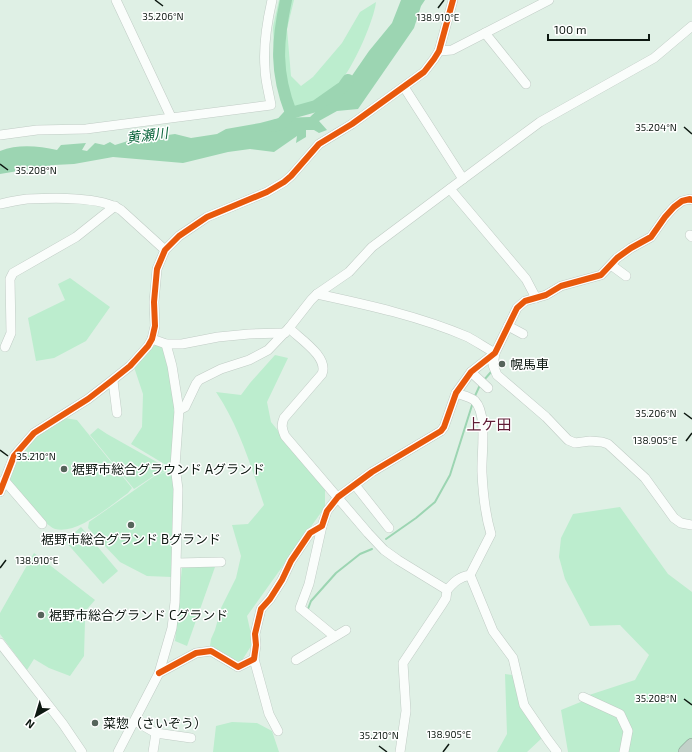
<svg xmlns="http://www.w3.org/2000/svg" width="692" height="752" viewBox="0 0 692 752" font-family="'Exo 2','Noto Sans JP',sans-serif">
	<rect width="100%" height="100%" fill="#dff0e5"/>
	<!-- green -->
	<g fill="#bcedce">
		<path d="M279 0H294L287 29 291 76 301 86 313 77 342 43 360 12 376 2C374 20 355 63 343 78 338 84 331 90 325 95 317 102 304 104 294 107L286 102 280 90 274 51 273 27Z"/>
		<path d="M70 278 110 307 86 341 54 358 36 361 28 318 65 300 58 284Z"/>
		<path d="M156 344 162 345 170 365 177 408 171 468 131 444 142 427 143 394 134 367Z"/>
		<path d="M275 355 288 358 267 402 271 422 298 455 325 484V507L247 616 253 643 241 662 225 656 210 646 211 639 215 630 221 608 236 578 241 556 232 525 248 524 264 505C251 466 239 426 216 392L241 395 250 383Z"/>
		<path d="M65 418 77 420 132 488 128 493C111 505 77 535 55 529 52 528 49 525 47 524L8 480 17 458 31 441Z"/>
		<path d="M98 428 107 434 171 470 155 475 134 489 90 435Z"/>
		<path d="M173 470 175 560 172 577 147 576 120 562 88 528 89 522 156 475Z"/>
		<path d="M620 507 668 574 692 592V741L681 752H568L561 710 583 701V697L635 680 649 655 620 625 590 626 565 579 559 557 561 538 573 514Z"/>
		<path d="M81 527 118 571 103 584 65 541Z"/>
		<path d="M34 553 95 600 81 616 85 621 84 656 70 676 49 668 34 659 27 670 0 634V613Z"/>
		<path d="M182 567H215L187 646 175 641Z"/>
		<path d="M505 674 513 675 542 738 527 752H497L507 734Z"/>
		<path d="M232 722 257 723 272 731 279 752H213L216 726Z"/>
	</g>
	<!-- water -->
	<path fill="#9cd5b2" d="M401 0H425L421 6 414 28 358 109 337 111 319 121 327 130 319 133 314 130H306V137L296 143 297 136 274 152 250 149 228 152 183 163 113 157 74 164 54 165 0 174V151C18 144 38 146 57 150L61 145 86 143 82 150 87 151 95 143 104 145 110 142 115 145 131 140 175 134 191 138 217 134 226 129 260 123 279 118 310 117 349 80 369 51 392 23Z"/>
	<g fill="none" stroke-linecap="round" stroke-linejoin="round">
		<!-- stream -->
		<g stroke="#9cd5b2" stroke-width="2">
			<path d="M484 380 491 372"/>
			<path d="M474 398 480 385"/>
			<path d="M386 539 416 518 435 502 450 475 473 402"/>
			<path d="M308 609 311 601 336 573 360 554 372 549"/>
		</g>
		<!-- river -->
		<g stroke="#9cd5b2" stroke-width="12">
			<path d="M286 0C277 42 275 72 291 113"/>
			<path d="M274 126 281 124 291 113 316 106 343 87 348 80"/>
		</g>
		<!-- minor casing -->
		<g stroke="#c0ccc5" stroke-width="10">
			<g id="minor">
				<path d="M116 0 171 117"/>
				<path d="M485 33 526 84"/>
				<path d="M439 51 452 50 549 0"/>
				<path d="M404 87 463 179"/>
				<path d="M0 135 37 130 86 129 271 105C269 93 265 80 265 68 263 45 267 22 272 0"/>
				<path d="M450 189 526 279 536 298"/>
				<path d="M0 204C9 202 18 200 27 199 52 198 101 196 121 210L165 250"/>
				<path d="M690 235 692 237"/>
				<path d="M611 265 626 276"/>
				<path d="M317 294C368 305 419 316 468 337 477 342 486 348 495 353L493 365 497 375 546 417 568 440 575 443 590 441 602 442 608 444 645 478 674 518 681 523 692 525"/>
				<path d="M508 326 523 334"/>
				<path d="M289 328C300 339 329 357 322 374L284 418C281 425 282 429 285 436L368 533 384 550 398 560 447 590C454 582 459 577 470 575L491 534C485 514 483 494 482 473 481 455 488 415 475 401 471 397 461 395 456 393"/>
				<path d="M152 339 166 344H182L218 337 249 334 285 333"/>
				<path d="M5 347 11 333 10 279 13 273 76 237 115 206"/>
				<path d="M471 372 488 388"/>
				<path d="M113 381 117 413"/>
				<path d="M179 410 185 407 196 384 199 380 221 369 249 360 268 350 289 328 311 300 317 294 349 272 372 247 463 179 540 122 654 58 692 26"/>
				<path d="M4 480 42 524"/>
				<path d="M355 485 389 528"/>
				<path d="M0 492 14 456 34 433 88 399 110 382 130 366 148 346 152 339 155 326 154 302 157 269 165 250 179 236 207 217 267 192 284 182 291 176 319 144 352 124 424 72 434 59 439 51 453 0"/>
				<path d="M322 526 309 584 300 608 334 636"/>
				<path d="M177 563 221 562"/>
				<path d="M470 575 493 631 513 658 524 705 548 740 557 752"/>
				<path d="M0 643 63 724 82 752"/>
				<path d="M254 659 269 714 278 731"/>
				<path d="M296 660 346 630"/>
				<path d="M159 673 196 653 211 651 238 667 254 659 256 645 255 634 261 609 270 599 282 580 291 561 310 533 322 526 327 511 338 497 372 472 441 431 444 427 456 393 471 372 495 353 517 308 525 301 546 295 561 286 601 275 617 258 631 248 651 237 665 217 674 207 682 201 690 199 692 200"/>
				<path d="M583 697 620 714 628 731 624 752"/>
				<path d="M135 721 156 733 153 752"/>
				<path d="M156 733 191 738"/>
				<path d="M118 752 159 673 172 628 175 602 178 489 175 466 179 410 172 366 166 344"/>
				<path d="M400 752 406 711 403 663 441 606 446 598 447 590"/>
			</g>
		</g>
		<!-- highway casing -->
		<g stroke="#889d91" stroke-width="14">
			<path id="highway" d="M685 752 692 745"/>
		</g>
		<!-- minor -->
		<use href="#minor" stroke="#fafdfb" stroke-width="9"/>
		<!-- highway -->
		<use href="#highway" stroke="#c2d1c9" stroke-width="13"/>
		<!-- cycleway casing -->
		<g stroke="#fff" stroke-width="8">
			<g id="cycleway">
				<path d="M0 492 14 456 34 433 88 399 110 382 130 366 148 346 152 339 155 326 154 302 157 269 165 250 179 236 207 217 267 192 284 182 291 176 319 144 352 124 424 72 434 59 439 51 453 0"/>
				<path d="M159 673 196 653 211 651 238 667 254 659 256 645 255 634 261 609 270 599 282 580 291 561 310 533 322 526 327 511 338 497 372 472 441 431 444 427 456 393 471 372 495 353 517 308 525 301 546 295 561 286 601 275 617 258 631 248 651 237 665 217 674 207 682 201 690 199 692 200"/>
			</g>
		</g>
		<!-- cycleway -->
		<use href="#cycleway" stroke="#e8590c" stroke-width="6"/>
	</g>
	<!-- ticks -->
	<path fill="none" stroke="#0d1811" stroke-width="1.5" d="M155 0 163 6M438 8 444 0M684 127 692 134M0 164 8 170M684 413 692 419M686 441 692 433M0 450 8 456M0 568 6 560M684 699 692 705M379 746 387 752M443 752 449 744"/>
	<!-- markers -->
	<g fill="#56645b" stroke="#fff" stroke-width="1.5">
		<circle cx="502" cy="364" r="4"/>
		<circle cx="64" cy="469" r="4"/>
		<circle cx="131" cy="525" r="4"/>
		<circle cx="41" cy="615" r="4"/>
		<circle cx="95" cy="723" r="4"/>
	</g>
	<g text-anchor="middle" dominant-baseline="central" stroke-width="3" stroke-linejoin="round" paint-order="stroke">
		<!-- poi labels -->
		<g font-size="13" fill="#0d1811" stroke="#fff" text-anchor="start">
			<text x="510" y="364">幌馬車</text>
			<text x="72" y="469">裾野市総合グラウンド Aグランド</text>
			<text x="131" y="539" text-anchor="middle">裾野市総合グランド Bグランド</text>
			<text x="49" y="615">裾野市総合グランド Cグランド</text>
			<text x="103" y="723">菜惣（さいぞう）</text>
		</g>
		<!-- water labels -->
		<g font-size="14" font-style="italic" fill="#0e673e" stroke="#fff">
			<text transform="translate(147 135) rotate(-7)">黄瀬川</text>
		</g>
		<!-- quarter labels -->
		<g font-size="15" fill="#601d36" stroke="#fff">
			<text x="489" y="424">上ケ田</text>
		</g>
	</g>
	<g font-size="10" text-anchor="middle" fill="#0d1811" stroke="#fff" stroke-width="3" stroke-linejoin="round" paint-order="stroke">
		<text x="163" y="20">35.206°N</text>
		<text x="438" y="21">138.910°E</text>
		<text x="656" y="131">35.204°N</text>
		<text x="36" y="174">35.208°N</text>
		<text x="656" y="417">35.206°N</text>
		<text x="655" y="444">138.905°E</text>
		<text x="36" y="460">35.210°N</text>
		<text x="37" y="564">138.910°E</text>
		<text x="656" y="702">35.208°N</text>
		<text x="449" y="738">138.905°E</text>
		<text x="379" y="739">35.210°N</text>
	</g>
	<!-- north arrow -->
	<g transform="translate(36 716) rotate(218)" stroke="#ffffff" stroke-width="3" paint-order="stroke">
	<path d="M0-3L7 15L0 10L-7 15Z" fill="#0d1811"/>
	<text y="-6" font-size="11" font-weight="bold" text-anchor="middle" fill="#0d1811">N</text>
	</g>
	<!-- scale -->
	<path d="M548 34v6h101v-6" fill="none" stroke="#0d1811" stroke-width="2"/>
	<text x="554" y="34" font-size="12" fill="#0d1811" stroke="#ffffff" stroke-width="3" paint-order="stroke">100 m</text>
</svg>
